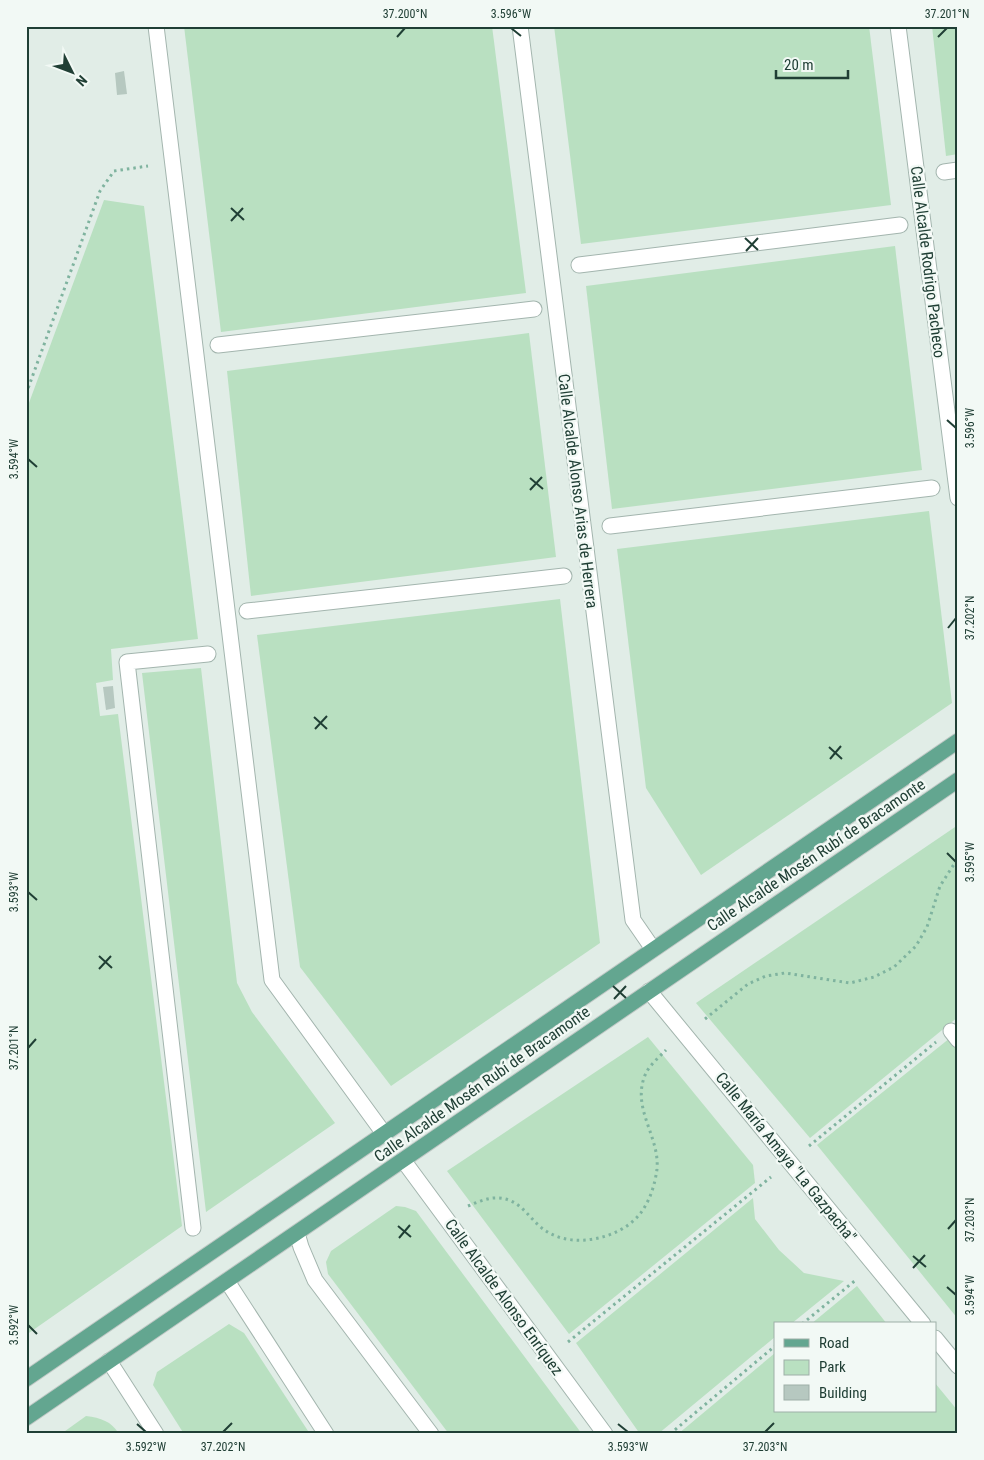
<svg xmlns="http://www.w3.org/2000/svg" width="984" height="1460" viewBox="0 0 984 1460" font-family="'Roboto Condensed',sans-serif">
	<rect width="100%" height="100%" fill="#e1ede7"/>
	<!-- green -->
	<g fill="#b9e0c1">
		<path d="M184 26H492L526 293 221 332Z"/>
		<path d="M554 26H869L891 205 581 244Z"/>
		<path d="M932 26H958V154L946 156Z"/>
		<path d="M104 200 144 206 198 639 111 649 113 680 96 683 100 716 118 714 182 1226 26 1335V411Z"/>
		<path d="M895 246 922 470 612 509 586 286Z"/>
		<path d="M529 333 556 557 251 596 227 371Z"/>
		<path d="M929 511 952 703 701 875 646 788 617 549Z"/>
		<path d="M560 599 600 943 391 1086 300 967 257 635Z"/>
		<path d="M201 668 237 983 252 1012 335 1123 206 1212 142 673Z"/>
		<path d="M958 825V1017L810 1138 696 1003Z"/>
		<path d="M648 1037 753 1165 755 1183 569 1334 447 1171Z"/>
		<path d="M950 1038 958 1048V1319L817 1145Z"/>
		<path d="M753 1198 755 1219 779 1250 804 1273 844 1281 791 1324H775V1337L658 1434H640L576 1343Z"/>
		<path d="M396 1206 405 1207 416 1211 582 1434H449L328 1274 326 1262 331 1251Z"/>
		<path d="M857 1286 887 1324H811Z"/>
		<path d="M229 1324 244 1333 310 1434H184L153 1385 157 1372Z"/>
		<path d="M775 1353V1411H935V1383L958 1411V1434H678Z"/>
		<path d="M86 1416C101 1418 111 1421 119 1434H61Z"/>
	</g>
	<!-- building -->
	<g fill="#b6c8c0">
		<path d="M124 71 127 94 117 95 115 73Z"/>
		<path d="M113 686 115 708 106 710 103 687Z"/>
	</g>
	<g fill="none" stroke-linecap="round" stroke-linejoin="round">
		<!-- minor casing -->
		<g stroke="#a3b5ae" stroke-width="17">
			<g id="minor">
				<path d="M156 26 272 980 385 1135"/>
				<path d="M520 26 633 920 653 949"/>
				<path d="M898 26 958 498"/>
				<path d="M944 172 958 170"/>
				<path d="M579 265 900 225"/>
				<path d="M218 345 534 309"/>
				<path d="M610 526 932 488"/>
				<path d="M247 611 564 576"/>
				<path d="M649 991 923 1324"/>
				<path d="M951 1031 958 1040"/>
				<path d="M403 1160 605 1434"/>
				<path d="M193 1228 127 662 208 654"/>
				<path d="M297 1233 301 1247 315 1280 431 1434"/>
				<path d="M227 1281 326 1434"/>
				<path d="M935 1338 958 1366"/>
				<path d="M109 1361 156 1434"/>
			</g>
		</g>
		<!-- major casing -->
		<g stroke="#c1c9c6" stroke-width="17">
			<g id="major">
				<path d="M26 1379 958 741"/>
				<path d="M26 1418 958 780"/>
			</g>
		</g>
		<!-- path -->
		<g stroke="#7fb39f" stroke-width="3" stroke-dasharray="2.5 4" stroke-linecap="butt">
			<path d="M26 394 100 191 114 171 148 166"/>
			<path d="M705 1019 748 984 766 976 785 973 850 983 874 977 894 967 916 946 927 927 940 886 958 858"/>
			<path d="M809 1146 936 1042"/>
			<path d="M468 1206C482 1200 496 1194 511 1201 525 1207 533 1223 546 1231 573 1249 619 1239 639 1215 650 1202 655 1184 657 1169 660 1136 630 1107 646 1073 650 1065 659 1057 666 1050"/>
			<path d="M802 1324 857 1279"/>
			<path d="M568 1342 771 1177"/>
			<path d="M670 1434 775 1346"/>
		</g>
		<!-- minor -->
		<use href="#minor" stroke="#fff" stroke-width="15"/>
		<!-- major -->
		<use href="#major" stroke="#63a690" stroke-width="15"/>
	</g>
	<!-- ticks -->
	<path fill="none" stroke="#203f35" stroke-width="2" d="M511 28 521 36M397 37 405 28M938 37 947 28M231 208 244 220M231 221 243 208M745 238 758 250M746 251 758 238M947 420 956 428M28 459 37 467M530 478 543 489M530 490 542 477M948 628 956 618M314 717 327 729M315 729 327 716M829 747 842 759M830 759 841 746M947 853 956 862M28 892 37 900M99 956 112 968M99 969 111 956M613 986 626 998M614 999 626 986M28 1048 36 1039M398 1226 411 1237M948 1229 956 1220M399 1238 410 1225M913 1256 926 1267M913 1268 925 1255M947 1287 956 1295M28 1325 37 1334M137 1424 146 1432M618 1424 628 1432M223 1432 232 1423M765 1432 774 1423"/>
	<g text-anchor="middle" dominant-baseline="central" stroke-width="4.5" stroke-linejoin="round" paint-order="stroke">
		<!-- street labels -->
		<g font-size="16" fill="#203f35" stroke="#f2f9f5">
			<text transform="translate(928 262) rotate(83)">Calle Alcalde Rodrigo Pacheco</text>
			<text transform="translate(578 491) rotate(83)">Calle Alcalde Alonso Arias de Herrera</text>
			<text transform="translate(816 855) rotate(-34)">Calle Alcalde Mosén Rubí de Bracamonte</text>
			<text transform="translate(482 1084) rotate(-35)">Calle Alcalde Mosén Rubí de Bracamonte</text>
			<text transform="translate(786 1157) rotate(51)">Calle María Amaya "La Gazpacha"</text>
			<text transform="translate(504 1297) rotate(54)">Calle Alcalde Alonso Enríquez</text>
		</g>
	</g>
	<!-- border -->
	<rect width="984" height="1460" fill="none" stroke="#f2f9f5" stroke-width="55"/>
	<!-- legend -->
	<rect x="774" y="1322" width="162" height="90" fill="#f2f9f5" stroke="#9eafa8"/>
	<rect x="784" y="1339" width="25" height="8" fill="#63a690" stroke="#9eafa8"/>
	<text x="819" y="1348" font-size="15" fill="#203f35">Road</text>
	<rect x="784" y="1360" width="25" height="15" fill="#b9e0c1" stroke="#9eafa8"/>
	<text x="819" y="1372" font-size="15" fill="#203f35">Park</text>
	<rect x="784" y="1385" width="25" height="15" fill="#b6c8c0" stroke="#9eafa8"/>
	<text x="819" y="1398" font-size="15" fill="#203f35">Building</text>
	<!-- north arrow -->
	<g transform="translate(72 72) rotate(132)" stroke="#f2f9f5" stroke-width="4" paint-order="stroke">
	<path d="M0-4L9 19L0 12L-9 19Z" fill="#203f35"/>
	<text y="-8" font-size="14" font-weight="bold" text-anchor="middle" fill="#203f35">N</text>
	</g>
	<!-- scale -->
	<path d="M776 70v8h72v-8" fill="none" stroke="#203f35" stroke-width="2.5"/>
	<text x="784" y="70" font-size="15" fill="#203f35" stroke="#f2f9f5" stroke-width="4" paint-order="stroke">20 m</text>
	<rect x="28" y="28" width="928" height="1404" fill="none" stroke="#203f35" stroke-width="2"/>
	<g font-size="12" text-anchor="middle" fill="#203f35">
		<text x="405" y="18">37.200°N</text>
		<text x="511" y="18">3.596°W</text>
		<text x="947" y="18">37.201°N</text>
		<text transform="translate(970 428) rotate(-90)" y="4">3.596°W</text>
		<text transform="translate(14 459) rotate(-90)" y="4">3.594°W</text>
		<text transform="translate(970 618) rotate(-90)" y="4">37.202°N</text>
		<text transform="translate(970 862) rotate(-90)" y="4">3.595°W</text>
		<text transform="translate(14 892) rotate(-90)" y="4">3.593°W</text>
		<text transform="translate(14 1048) rotate(-90)" y="4">37.201°N</text>
		<text transform="translate(970 1220) rotate(-90)" y="4">37.203°N</text>
		<text transform="translate(970 1295) rotate(-90)" y="4">3.594°W</text>
		<text transform="translate(14 1325) rotate(-90)" y="4">3.592°W</text>
		<text x="146" y="1451">3.592°W</text>
		<text x="223" y="1451">37.202°N</text>
		<text x="628" y="1451">3.593°W</text>
		<text x="765" y="1451">37.203°N</text>
	</g>
</svg>
